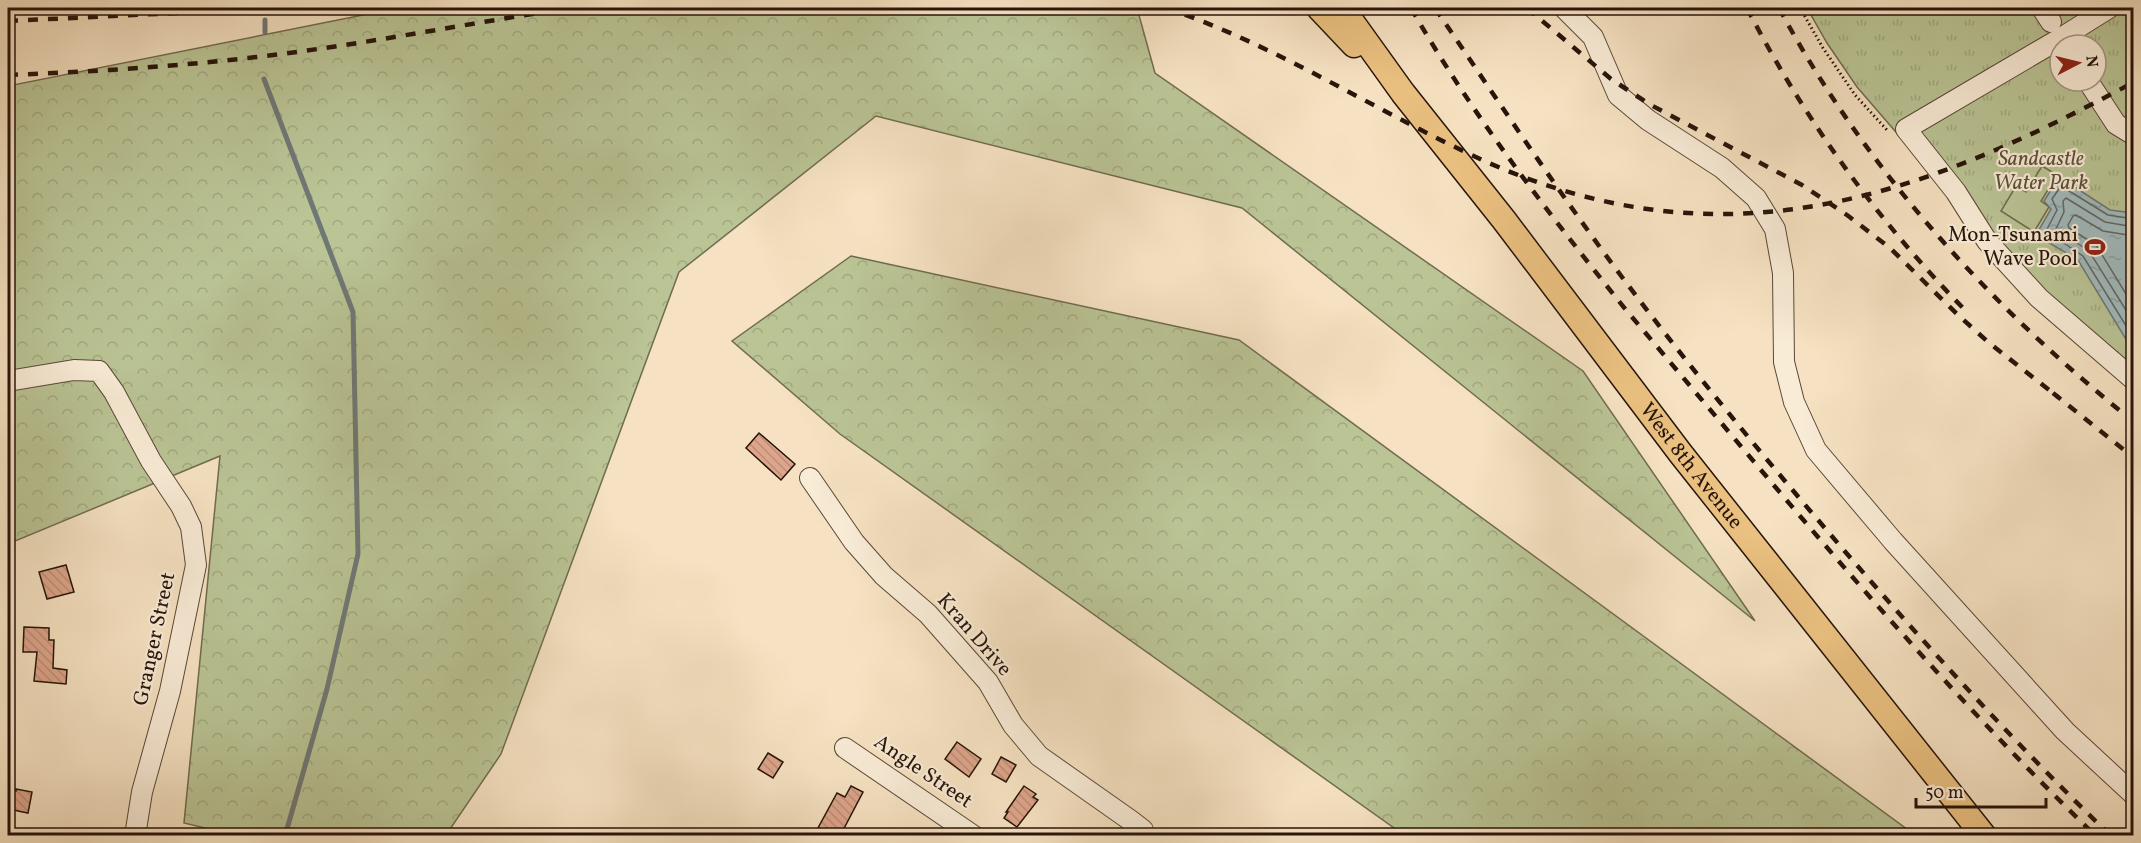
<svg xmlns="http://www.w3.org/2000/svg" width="2141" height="843" viewBox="0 0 2141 843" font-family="Vollkorn,serif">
	<defs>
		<pattern id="grass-tufts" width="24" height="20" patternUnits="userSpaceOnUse" patternTransform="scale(1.5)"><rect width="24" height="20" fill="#bac495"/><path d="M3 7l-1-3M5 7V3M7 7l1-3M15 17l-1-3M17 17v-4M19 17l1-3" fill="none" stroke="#a0a87f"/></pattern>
		<pattern id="forest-crowns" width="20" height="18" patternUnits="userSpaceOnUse" patternTransform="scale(1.5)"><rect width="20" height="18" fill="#bac495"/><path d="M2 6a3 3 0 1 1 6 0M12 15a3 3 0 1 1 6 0" fill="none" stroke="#a0a87f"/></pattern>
		<pattern id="water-ripples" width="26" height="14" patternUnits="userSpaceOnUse" patternTransform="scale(1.5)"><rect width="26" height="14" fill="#a1bbbe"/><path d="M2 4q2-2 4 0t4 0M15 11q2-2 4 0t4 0" fill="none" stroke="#8ba0a2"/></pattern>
		<pattern id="building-back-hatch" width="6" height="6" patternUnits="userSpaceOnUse" patternTransform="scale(1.5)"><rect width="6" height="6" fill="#dda58b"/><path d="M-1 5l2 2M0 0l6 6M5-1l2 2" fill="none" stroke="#be8d77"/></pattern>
	</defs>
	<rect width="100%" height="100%" fill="#f6e2c2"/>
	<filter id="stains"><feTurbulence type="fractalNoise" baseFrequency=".00333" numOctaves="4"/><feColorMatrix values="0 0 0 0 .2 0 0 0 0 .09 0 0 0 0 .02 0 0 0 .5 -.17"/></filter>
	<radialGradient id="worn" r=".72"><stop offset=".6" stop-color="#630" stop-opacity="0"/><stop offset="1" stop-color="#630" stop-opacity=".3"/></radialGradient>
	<!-- grass -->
	<path fill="url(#grass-tufts)" stroke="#706c50" stroke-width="1.5" fill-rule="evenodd" d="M1807 8H2133V391L2047 318 2003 273 1968 228 1939 182 1857 87 1827 43ZM2060 45H2096V81H2060Z"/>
	<!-- forest -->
	<g fill="url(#forest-crowns)" stroke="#706c50" stroke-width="1.5">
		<path d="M398 8H1137L1155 73 1583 371 1755 621 1242 208 876 116 679 272 501 754 446 835 238 836 184 823 220 456 8 544V86Z"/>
		<path d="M851 256 1239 340 1915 835H1404L840 434 732 341Z"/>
	</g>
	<!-- garden -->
	<path fill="#bac495" stroke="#706c50" stroke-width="1.5" d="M2042 166 2057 175 2041 201 2049 207 2034 232 2001 211 2016 186 2026 192Z"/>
	<!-- water -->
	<path fill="url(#water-ripples)" stroke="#707876" stroke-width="1.5" d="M2059 177 2110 210 2133 213 2134 334 2127 341 2078 260 2036 235 2051 209 2044 201Z"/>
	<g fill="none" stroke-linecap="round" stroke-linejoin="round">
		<!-- shore -->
		<g stroke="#646864" stroke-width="1.5">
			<path d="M2134 219 2108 215 2061 186 2052 199 2057 210 2046 231 2083 256 2128 329 2134 331"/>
			<path d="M2134 227 2105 222 2066 198 2063 201 2064 212 2056 229 2089 251 2134 323"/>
			<path d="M2134 236 2103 231 2076 215 2073 216 2068 225 2069 228 2096 245 2134 307"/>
		</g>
		<!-- stream -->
		<g stroke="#707876" stroke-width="5">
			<path d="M265 20V32"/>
			<path d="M264 79 353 312 358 554 327 689 285 836"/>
		</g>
	</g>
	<!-- building -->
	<g fill="url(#building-back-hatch)" stroke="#27140a" stroke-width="1.5">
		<path d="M759 433 795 464 781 480 746 448Z"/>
		<path d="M66 565 74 592 47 599 39 572Z"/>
		<path d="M24 627 49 628V640H54L53 668 67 670 66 684 34 681 37 652H23Z"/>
		<path d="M957 742 981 759 969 777 945 759Z"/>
		<path d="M768 753 783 762 773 778 758 769Z"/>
		<path d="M1001 757 1016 765 1006 782 992 774Z"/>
		<path d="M851 786 863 792 840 836H832L818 828 837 793 845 797Z"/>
		<path d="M1024 786 1036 794 1033 797 1038 800 1017 827 1004 818 1008 812H1006Z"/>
		<path d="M16 789 32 792 28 813 8 809V790L16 791Z"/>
	</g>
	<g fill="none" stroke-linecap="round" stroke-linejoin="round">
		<!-- minor casing -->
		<g stroke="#5b4838" stroke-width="22">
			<g id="minor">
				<path d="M1564 8 1593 37 1618 95 1648 120 1722 168 1756 198 1775 229 1783 273 1784 362 1794 402 1816 450 1893 541 2065 731 2134 795"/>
				<path d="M2042 8 2051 22"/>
				<path d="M2109 8 2061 38 1906 129 1956 192 1987 241 2039 298 2134 380"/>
				<path d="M2088 81 2116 124 2134 135"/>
				<path d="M8 381 74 370 99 371 114 392 151 461 181 506 191 527 196 565 170 691 142 792 135 836"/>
				<path d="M810 478 854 542 884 576 928 614 988 682 1013 725 1039 756 1130 820 1143 830 1144 836"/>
				<path d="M845 748 974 836"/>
			</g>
		</g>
		<!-- major casing -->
		<g stroke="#27140a" stroke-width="27">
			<g id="major">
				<path d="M1319 8 1354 45"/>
				<path id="s1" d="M1342 8 1403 93 1504 220 1681 454 1984 836"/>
			</g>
		</g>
		<!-- path -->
		<path stroke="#27140a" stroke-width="3" stroke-dasharray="1.5 3" stroke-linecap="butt" d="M1800 8 1823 48 1855 95 1887 130"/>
		<!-- minor -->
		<use href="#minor" stroke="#f9ecd7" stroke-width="20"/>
		<!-- major -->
		<use href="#major" stroke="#ebc181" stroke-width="24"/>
		<!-- rail -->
		<g stroke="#27140a" stroke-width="4.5" stroke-dasharray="10 10" stroke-linecap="butt">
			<path d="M1166 8C1279 46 1380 114 1489 163 1726 267 1919 198 2134 82"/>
			<path d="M1411 8C1472 115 1549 214 1626 310 1778 489 1926 673 2096 836"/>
			<path d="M1435 8C1494 95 1553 184 1616 269 1680 355 1748 438 1818 520 1911 629 2007 736 2111 836"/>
			<path d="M1527 8 1611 79 1649 104 1802 185 1847 215 1890 248 1957 314 1988 342 2058 397"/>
			<path d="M1747 8C1803 117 1877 220 1963 308"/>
			<path d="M1779 8C1866 170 1990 307 2134 422"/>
			<path d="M8 21 282 8"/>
			<path d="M8 75C88 72 168 67 248 58 356 46 463 24 571 8"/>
			<path d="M2053 393 2134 458"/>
		</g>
	</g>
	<!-- icons -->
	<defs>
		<g id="stadium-bare" transform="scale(1.62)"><path d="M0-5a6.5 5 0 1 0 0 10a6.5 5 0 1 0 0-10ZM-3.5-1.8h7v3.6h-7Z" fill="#8f2418" stroke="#f9ecd7" stroke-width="2.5" paint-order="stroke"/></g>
	</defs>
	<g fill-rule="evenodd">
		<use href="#stadium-bare" x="2095" y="247"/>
	</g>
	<g text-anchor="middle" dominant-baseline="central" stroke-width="4.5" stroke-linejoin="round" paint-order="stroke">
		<!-- park labels -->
		<g font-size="21" font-style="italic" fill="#5a523b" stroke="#f9ecd7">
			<text x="2041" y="159">Sandcastle<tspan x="2041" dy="24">Water Park</tspan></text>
		</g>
		<!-- poi labels -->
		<g font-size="21" fill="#27140a" stroke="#f9ecd7" text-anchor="end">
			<text x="2078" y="235">Mon-Tsunami<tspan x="2078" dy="24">Wave Pool</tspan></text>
		</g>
		<!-- street labels -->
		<g font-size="21" fill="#27140a" stroke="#f9ecd7">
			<text stroke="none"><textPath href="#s1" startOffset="576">West 8th Avenue</textPath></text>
			<text transform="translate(974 635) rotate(49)">Kran Drive</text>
			<text transform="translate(155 639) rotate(-78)">Granger Street</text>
			<text transform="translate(923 772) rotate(34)">Angle Street</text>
		</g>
	</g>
	<!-- margin -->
	<rect width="2141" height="843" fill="none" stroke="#f6e2c2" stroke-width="30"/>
	<rect x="9" y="9" width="2123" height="825" fill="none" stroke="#27140a" stroke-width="3"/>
	<rect x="15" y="15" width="2111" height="813" fill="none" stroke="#27140a" stroke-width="1.5"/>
	<!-- north arrow -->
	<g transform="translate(2078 63) rotate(83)"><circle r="28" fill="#f9ecd7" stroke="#a59685" stroke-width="1.5"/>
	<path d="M0-4.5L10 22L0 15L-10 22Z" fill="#8f2418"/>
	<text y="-9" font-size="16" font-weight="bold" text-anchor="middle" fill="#27140a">N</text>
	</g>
	<!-- scale -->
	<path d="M1916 798v9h130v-9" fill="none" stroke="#27140a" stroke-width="3"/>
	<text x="1925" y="798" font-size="18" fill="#27140a" stroke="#f9ecd7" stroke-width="4.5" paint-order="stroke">50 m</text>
	<rect width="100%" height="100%" filter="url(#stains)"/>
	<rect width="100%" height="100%" fill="url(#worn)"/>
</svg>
